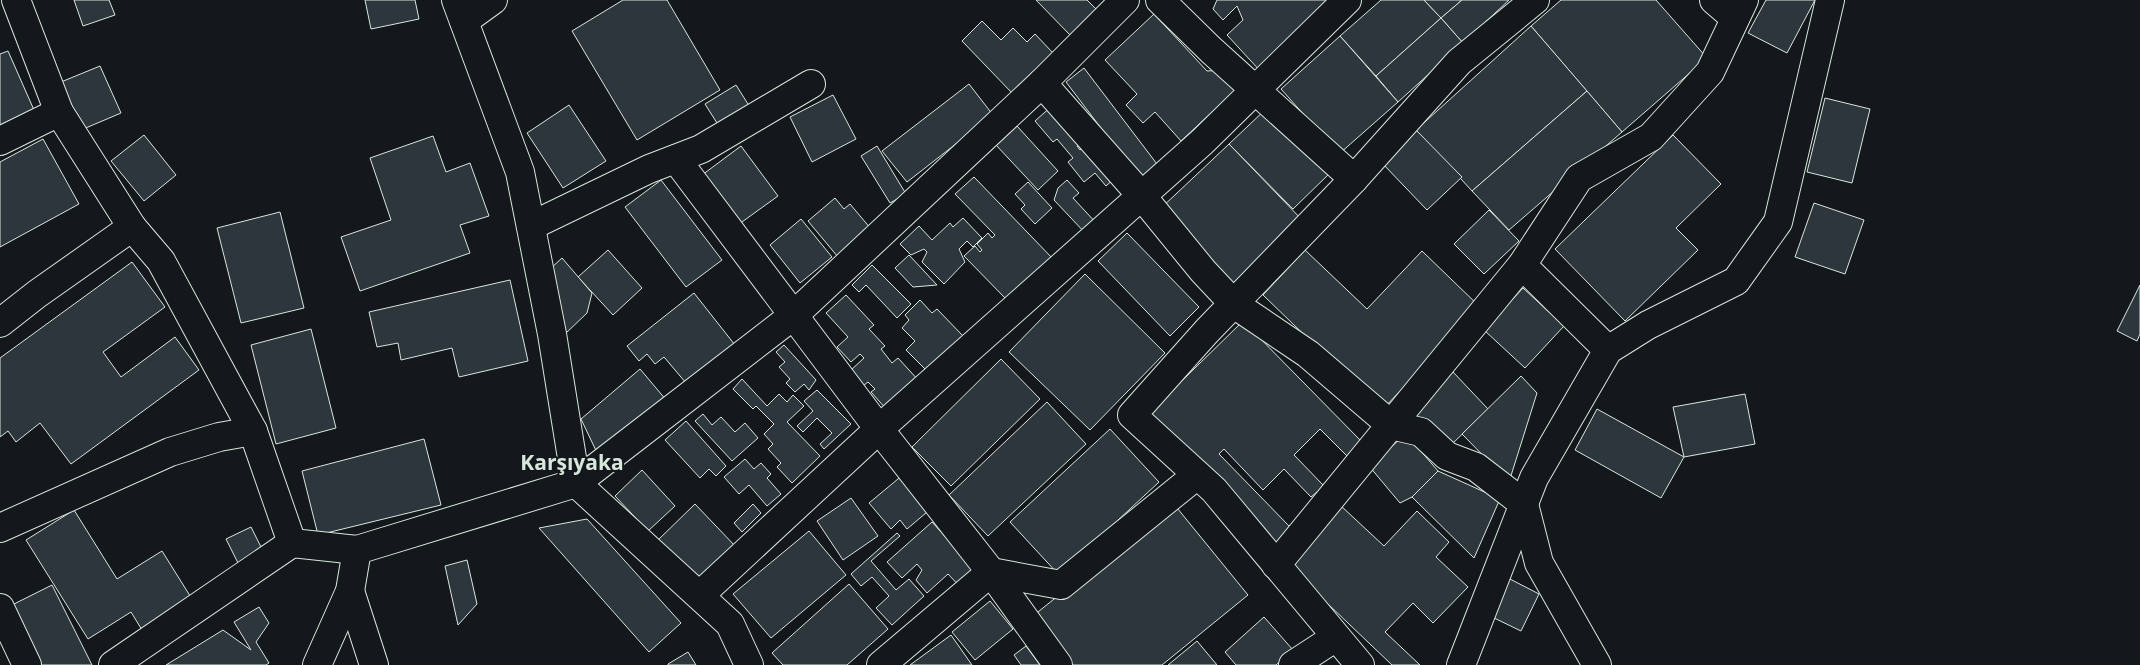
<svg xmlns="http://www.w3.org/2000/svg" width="2140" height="665" viewBox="0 0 2140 665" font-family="'Open Sans',sans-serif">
	<rect width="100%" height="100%" fill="#14181c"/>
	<!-- building -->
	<g fill="#2c363c" stroke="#d8e6dc">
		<path d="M74 0H109L115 15 83 26Z"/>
		<path d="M365 0H415L419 19 371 29Z"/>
		<path d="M623 0H667L720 90 637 140 572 31Z"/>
		<path d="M1036 0H1087L1098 11 1071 36Z"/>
		<path d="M1217 0H1332L1262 73 1227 35 1243 20 1237 6 1223 20 1213 9Z"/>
		<path d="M1381 0H1424L1441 18 1376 76 1340 36Z"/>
		<path d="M1424 0H1462L1441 18Z"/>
		<path d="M1462 0H1509L1463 43 1441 18Z"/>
		<path d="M1561 0H1656L1707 58 1622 132 1531 26Z"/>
		<path d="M1766 0H1815L1787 53 1748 33Z"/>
		<path d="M1154 14 1207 71 1225 70 1240 86 1181 141 1155 112 1143 123 1126 105 1137 94 1105 60Z"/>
		<path d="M1441 18 1463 43 1398 102 1376 76Z"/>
		<path d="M982 21 1001 40 1013 28 1027 42 1035 34 1053 53 1012 93 962 41Z"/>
		<path d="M1531 26 1587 91 1472 191 1416 130Z"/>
		<path d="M1340 36 1398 102 1339 154 1281 89Z"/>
		<path d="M8 51 34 110 0 125V54Z"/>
		<path d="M100 66 121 113 81 130 61 82Z"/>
		<path d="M1084 68 1160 168 1142 182 1066 82Z"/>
		<path d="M969 84 993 115 907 182 882 151Z"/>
		<path d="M736 85 753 112 722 131 705 104Z"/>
		<path d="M1587 91 1622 132 1509 230 1472 191Z"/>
		<path d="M833 95 856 139 812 162 790 117Z"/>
		<path d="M1825 98 1870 109 1852 183 1807 172Z"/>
		<path d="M569 105 606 161 563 188 527 133Z"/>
		<path d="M1053 105 1083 140 1077 146 1080 150 1086 144 1115 178 1106 186 1095 173 1084 182 1068 162 1073 158 1057 139 1053 142 1035 121Z"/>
		<path d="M1267 108 1330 173 1293 209 1229 144Z"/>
		<path d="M1017 126 1058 171 1038 190 996 145Z"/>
		<path d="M1416 130 1462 177 1427 210 1382 163Z"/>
		<path d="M144 135 176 175 144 201 111 161Z"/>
		<path d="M1673 135 1721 184 1676 228 1698 250 1625 321 1555 249Z"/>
		<path d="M433 136 446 172 470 163 489 216 460 225 470 253 360 291 341 237 391 220 370 158Z"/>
		<path d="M43 139 79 204 0 247V162Z"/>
		<path d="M1229 144 1305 223 1234 290 1159 210Z"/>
		<path d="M741 146 778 196 735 227 698 178Z"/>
		<path d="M877 146 906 194 890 203 861 156Z"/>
		<path d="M974 177 1055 261 1030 285 1025 280 1006 299 964 256 975 246 980 252 982 250 977 244 988 233 992 238 995 235 955 194Z"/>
		<path d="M661 180 722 260 686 287 625 207Z"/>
		<path d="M1067 180 1079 193 1073 198 1098 225 1087 235 1054 200 1058 188Z"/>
		<path d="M1028 182 1052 208 1035 224 1021 209 1025 205 1015 194Z"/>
		<path d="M835 198 844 209 850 204 871 229 838 257 808 221Z"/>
		<path d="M1814 203 1864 220 1845 274 1795 257Z"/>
		<path d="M1489 210 1519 241 1484 274 1454 244Z"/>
		<path d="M280 212 304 308 241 323 217 228Z"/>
		<path d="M963 218 982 238 973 247 967 241 959 249 965 262 944 284 922 262 927 252 924 249 911 255 900 244 919 226 932 240 950 223 953 227Z"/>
		<path d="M801 219 832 257 800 283 770 245Z"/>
		<path d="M1127 233 1199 307 1170 336 1098 261Z"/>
		<path d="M608 250 642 288 613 315 578 277Z"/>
		<path d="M1305 250 1367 309 1422 251 1480 307 1382 410 1263 295Z"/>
		<path d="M909 255 937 285 913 287 895 268Z"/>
		<path d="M562 258 592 293 587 313 564 335 550 269Z"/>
		<path d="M132 262 165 307 103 352 121 377 175 337 199 370 71 464 40 423 16 442 8 431 0 437V358Z"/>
		<path d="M872 265 911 304 897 318 866 285 859 292 852 285Z"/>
		<path d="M1085 274 1165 353 1090 430 1009 352Z"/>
		<path d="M510 280 528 361 459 377 452 348 401 360 398 343 377 347 369 312Z"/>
		<path d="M2140 285V334L2137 341 2117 331Z"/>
		<path d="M1523 288 1564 326 1525 368 1484 330Z"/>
		<path d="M694 293 735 345 686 383 664 357 655 364 647 354 639 361 627 346Z"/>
		<path d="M846 295 874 325 869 329 885 346 881 349 892 363 898 358 920 382 888 411 871 392 875 389 868 382 863 386 850 371 864 358 860 354 851 362 837 347 848 337 826 313Z"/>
		<path d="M920 300 932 313 937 309 964 337 928 372 906 350 915 341 902 328 909 320 905 315Z"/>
		<path d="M1243 321 1361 441 1347 456 1320 429 1294 455 1324 486 1311 497 1284 469 1263 490 1224 449 1219 454 1291 528 1274 545 1147 415Z"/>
		<path d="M311 329 336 428 276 444 251 345Z"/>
		<path d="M784 345 816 380 809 390 804 384 795 392 786 383 790 379 779 367 785 362 776 352Z"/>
		<path d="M1001 359 1040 399 951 486 912 447Z"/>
		<path d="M640 369 667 401 600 459 581 419Z"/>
		<path d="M1453 372 1488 409 1448 448 1412 410Z"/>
		<path d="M1521 376 1537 393 1509 482 1462 434Z"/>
		<path d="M742 379 767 406 779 394 787 402 793 395 804 406 787 422 820 456 792 483 777 467 781 463 768 449 773 444 764 434 774 424 756 406 753 409 733 389Z"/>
		<path d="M817 390 851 424 824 449 820 444 832 433 817 418 803 432 797 426 813 411 804 401Z"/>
		<path d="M1745 394 1755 444 1684 457 1673 407Z"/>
		<path d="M1047 402 1086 444 988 536 949 495Z"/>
		<path d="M1597 409 1684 457 1661 498 1575 450Z"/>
		<path d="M703 414 712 425 721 417 735 432 745 423 758 438 732 461 695 421Z"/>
		<path d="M686 421 726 466 716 476 709 469 700 478 665 440Z"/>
		<path d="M1110 429 1159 482 1059 575 1010 522Z"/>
		<path d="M1406 434 1438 471 1412 497 1400 503 1369 466Z"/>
		<path d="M424 439 441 505 318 535 302 471Z"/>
		<path d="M745 459 754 469 761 463 771 474 767 478 781 494 767 506 749 485 739 494 724 477Z"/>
		<path d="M642 470 675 506 648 531 615 496Z"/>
		<path d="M1438 471 1500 499 1474 558 1412 497Z"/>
		<path d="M904 474 933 507 907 529 900 520 891 529 869 503Z"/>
		<path d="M851 498 878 536 843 560 817 521Z"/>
		<path d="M1173 503 1248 595 1162 665H1073L1033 616Z"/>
		<path d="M695 504 736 547 698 584 656 542Z"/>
		<path d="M753 504 761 513 742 532 734 523Z"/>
		<path d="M1340 505 1384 546 1417 511 1449 542 1436 557 1468 587 1433 623 1413 603 1385 632 1420 665H1392L1285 563Z"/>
		<path d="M74 510 117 579 162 551 192 599 142 630 131 612 88 639 26 540Z"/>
		<path d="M587 519 681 623 649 652 539 528Z"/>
		<path d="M932 522 980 575 964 591 948 574 927 593 916 580 922 570 917 564 902 578 887 562Z"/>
		<path d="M251 527 264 553 239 565 226 539Z"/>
		<path d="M809 531 846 575 771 638 733 594Z"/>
		<path d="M897 533 900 536 871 561 896 590 909 579 924 596 892 625 876 608 889 596 872 577 861 586 851 574Z"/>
		<path d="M467 560 477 604 458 625 445 566Z"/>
		<path d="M1508 578 1539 594 1521 631 1490 616Z"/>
		<path d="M849 584 888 629 847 665H783L772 653Z"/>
		<path d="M52 585 92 665H36L8 607Z"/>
		<path d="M990 601 1013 629 975 660 952 632Z"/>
		<path d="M259 607 269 623 256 642 269 663 266 665H166L223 630 251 650 234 622Z"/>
		<path d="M1264 617 1293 650 1276 665H1236L1225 652Z"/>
		<path d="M951 635 972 665H910Z"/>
		<path d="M1197 641 1217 665H1168Z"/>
		<path d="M1026 646 1040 665H1021L1014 655Z"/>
		<path d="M688 652 696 665H668V664Z"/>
	</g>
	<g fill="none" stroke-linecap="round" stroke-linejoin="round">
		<!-- minor casing -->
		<g stroke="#d8e6dc" stroke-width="30">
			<g id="minor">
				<path d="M16 0 59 112 132 227 161 261 253 431 292 543"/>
				<path d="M1160 0 1211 50 1354 179"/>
				<path d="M1714 0 1735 18"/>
				<path d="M464 21 493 0"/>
				<path d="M1042 83 1141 195 1203 271 1234 304 1308 354 1391 425 1421 432 1447 456 1476 467 1524 504 1539 563 1597 665"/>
				<path d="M0 141 59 112"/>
				<path d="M676 159 879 429 991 572 1058 665"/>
				<path d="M531 226 649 169 701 149 811 84"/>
				<path d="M1522 265 1608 350"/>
				<path d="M0 323 37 294 132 227"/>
				<path d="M0 528 170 452 219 437 253 431"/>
				<path d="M1276 565 1522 265 1579 178 1651 137 1710 72 1744 0"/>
				<path d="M350 591 374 665"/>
				<path d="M700 595 879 429 1202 142 1347 0"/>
				<path d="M0 608 27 665"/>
				<path d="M113 665 292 543 357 550"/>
				<path d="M317 665 350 591 357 550 576 483 794 315 1042 83 1125 0"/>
				<path d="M881 665 991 572 1061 585 1197 475"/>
				<path d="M1293 665 1336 637"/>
				<path d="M1360 665 1214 490 1132 415 1207 331 1354 179 1459 62 1535 0"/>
				<path d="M1461 665 1534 478 1608 350 1648 325 1736 281 1778 222 1830 0"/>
			</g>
		</g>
		<!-- tertiary casing -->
		<g stroke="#d8e6dc" stroke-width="30">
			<path id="tertiary" d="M456 0 520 172 552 334 576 483 730 624 749 665"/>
		</g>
		<!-- minor -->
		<use href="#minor" stroke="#14181c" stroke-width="28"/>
		<!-- tertiary -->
		<use href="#tertiary" stroke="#14181c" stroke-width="28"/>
	</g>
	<g text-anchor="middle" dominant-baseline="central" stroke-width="4" stroke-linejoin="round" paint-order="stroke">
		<!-- district labels -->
		<g font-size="21" font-weight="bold" fill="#d8e6dc" stroke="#14181c">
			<text x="572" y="462">Karşıyaka</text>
		</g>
	</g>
</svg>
